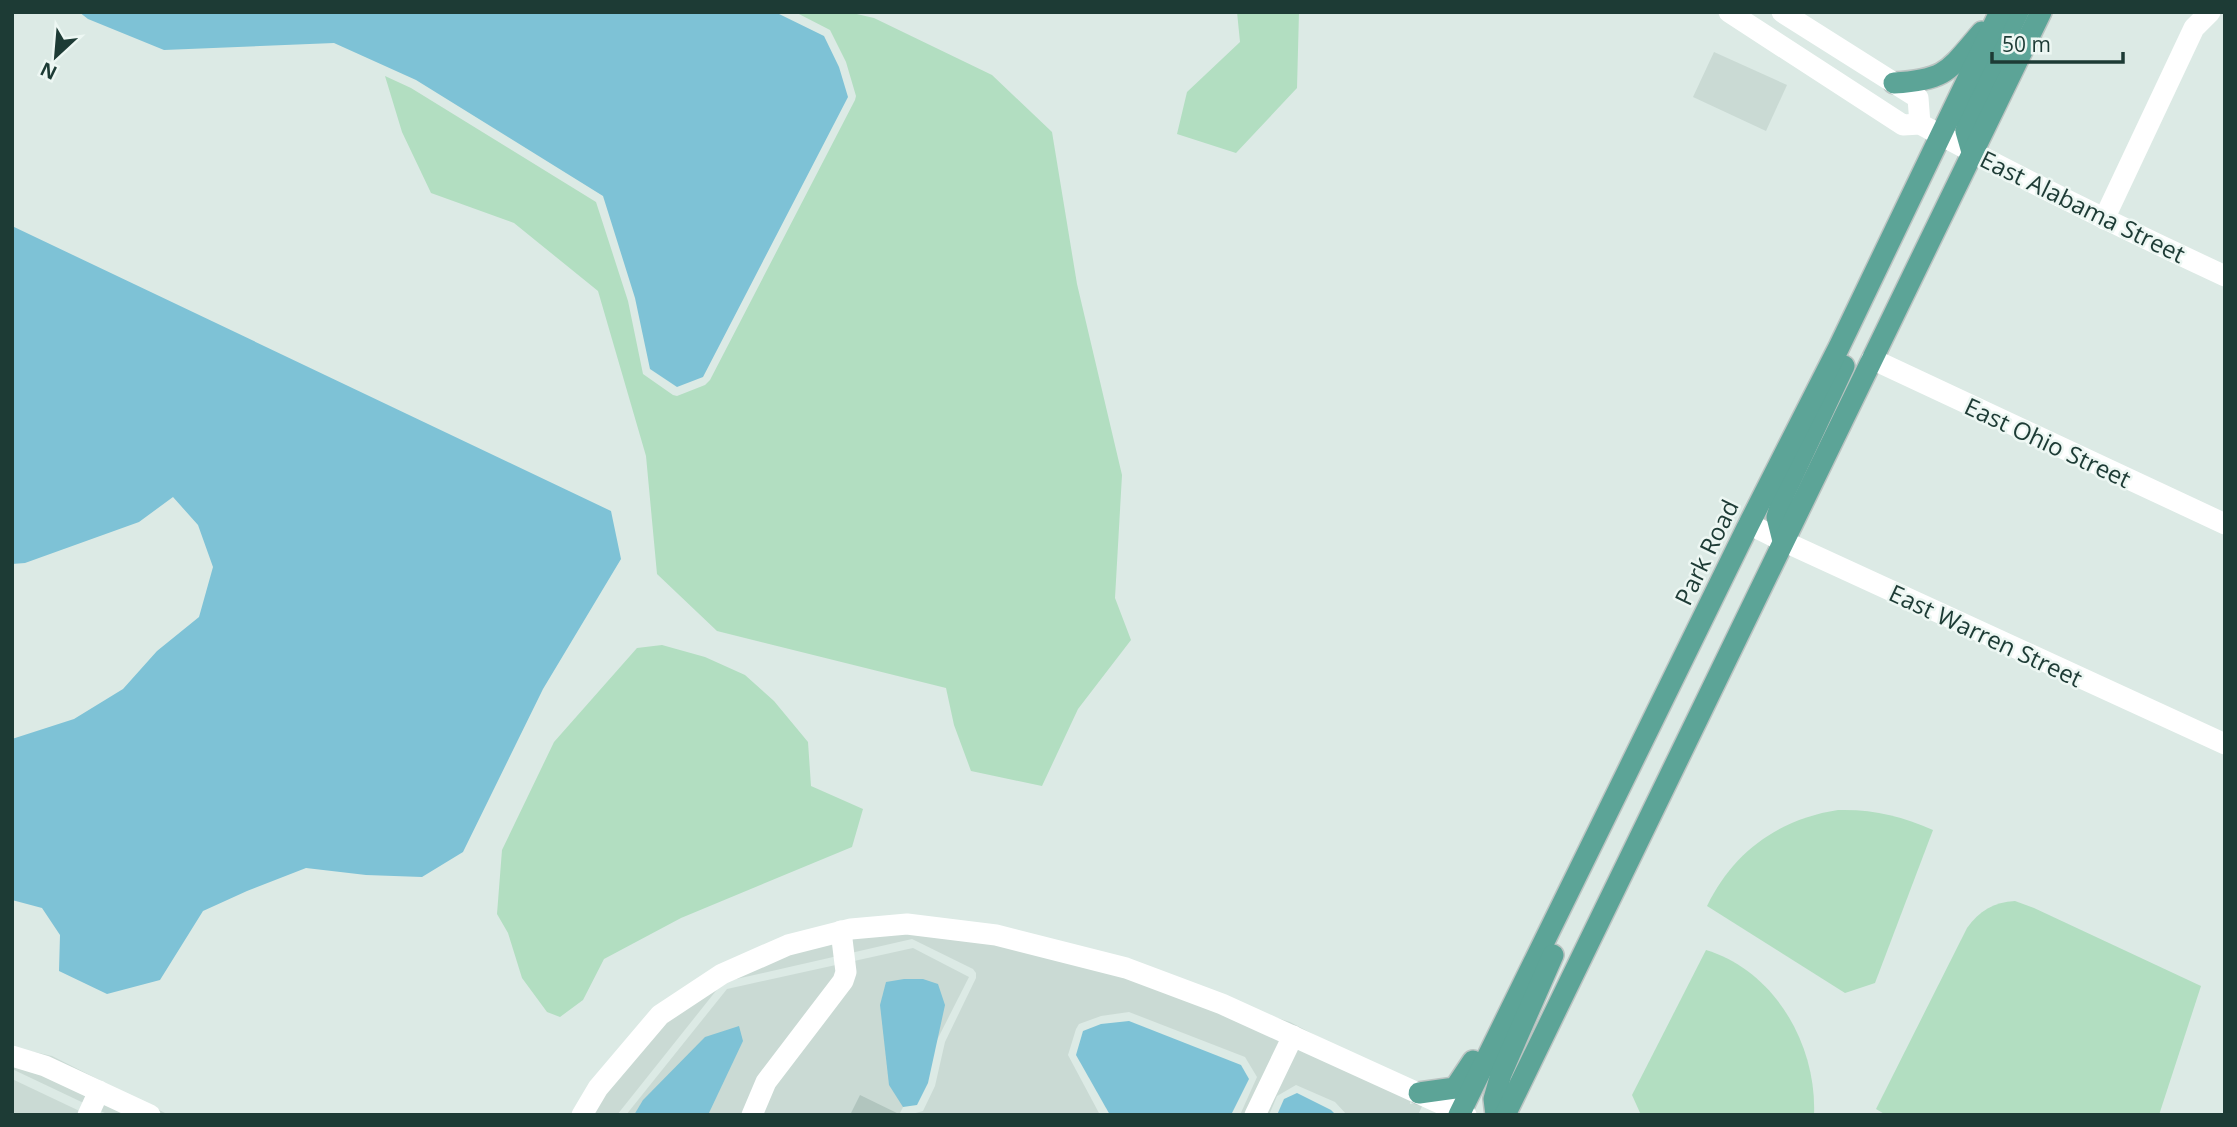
<svg xmlns="http://www.w3.org/2000/svg" width="2237" height="1127" viewBox="0 0 2237 1127" font-family="'Open Sans',sans-serif">
	<rect width="100%" height="100%" fill="#dceae5"/>
	<!-- built -->
	<g fill="#cadad4">
		<path d="M1714 52 1787 85 1766 131 1693 97Z"/>
		<path d="M864 923 1040 943 1290 1022 1410 1085V1104L1424 1102 1418 1115H1347L1335 1102 1296 1085 1277 1096 1269 1115H1240L1257 1077 1245 1057 1129 1012 1101 1016 1079 1024 1076 1029 1068 1055 1100 1115H908L923 1111 935 1086 945 1042 976 978V973L973 969 912 939 723 982 617 1115H585L666 1013 761 953Z"/>
		<path d="M913 948 969 977 899 1115H626L727 989Z"/>
		<path d="M12 1047 52 1056 169 1115H109L12 1069Z"/>
		<path d="M12 1079 88 1115H12Z"/>
	</g>
	<!-- green -->
	<g fill="#b2dec1">
		<path d="M795 12H848L874 18 992 75 1052 132 1077 284 1122 475 1115 598 1131 640 1078 709 1042 786 971 771 954 725 946 688 717 631 657 574 646 456 598 291 514 223 431 193 402 132 385 76 411 88 596 202 628 301 643 374 673 395 677 396 705 385 710 380 855 100 856 96 846 62 830 30Z"/>
		<path d="M1237 12H1299L1297 88 1236 153 1177 134 1187 92 1240 42Z"/>
		<path d="M662 645 705 657 745 675 774 701 808 742 811 786 863 809 852 847 681 918 604 959 583 1000 560 1017 547 1012 522 978 508 933 497 914 502 850 554 742 637 648Z"/>
		<path d="M1838 810C1873 809 1902 816 1933 830L1875 983 1845 993 1707 906C1733 852 1779 819 1838 810Z"/>
		<path d="M2015 901 2034 908 2201 986 2159 1115H1886L1876 1109 1967 928C1979 911 1994 902 2015 901Z"/>
		<path d="M1706 950C1775 971 1817 1045 1814 1115H1641L1632 1095Z"/>
	</g>
	<!-- water -->
	<g fill="#7ec2d6">
		<path d="M79 12H775L824 36 839 67 848 97 703 377 677 387 650 369 635 298 603 196 416 80 334 43 164 50 88 19Z"/>
		<path d="M12 226 611 511 621 559 543 689 463 852 422 877 366 875 306 868 247 891 203 911 160 980 107 994 59 971 60 935 42 908 12 900V739L74 719 123 689 157 651 199 617 213 567 198 525 173 497 139 522 25 563 12 564Z"/>
		<path d="M904 979H923L938 984 945 1005 928 1083 917 1105 903 1107 889 1085 880 1005 886 982Z"/>
		<path d="M1129 1021 1241 1065 1249 1079 1231 1115H1110L1076 1055 1083 1031 1101 1024Z"/>
		<path d="M739 1026 743 1041 708 1115H634L643 1100 705 1037Z"/>
		<path d="M1297 1093 1331 1110 1336 1115H1277L1284 1099Z"/>
	</g>
	<!-- building -->
	<path fill="#b1c5be" d="M860 1095 901 1115H850Z"/>
	<g fill="none" stroke-linecap="round" stroke-linejoin="round">
		<!-- major casing -->
		<g stroke="#bbc4c2" stroke-width="24">
			<g id="major">
				<path d="M1894 83C1947 80 1949 70 1982 32"/>
				<path d="M1972 152 1966 131 1972 108 2018 12"/>
				<path d="M1783 541 1777 517 1784 494 1844 366"/>
				<path d="M1419 1093 1455 1088 1473 1061"/>
				<path d="M1459 1115 1749 524 1839 347 2000 12"/>
				<path d="M1496 1115 1494 1099 1501 1074 1553 955"/>
				<path d="M1505 1115 2041 12"/>
			</g>
		</g>
		<!-- minor -->
		<g stroke="#fff" stroke-width="21">
			<path d="M1729 12 1903 125 1920 124C2020 178 2122 228 2225 276"/>
			<path d="M1782 12 1918 98 1920 124"/>
			<path d="M2104 219 2194 28 2210 12"/>
			<path d="M1872 359 2225 524"/>
			<path d="M1749 524 1783 541 2225 744"/>
			<path d="M12 1056 45 1066 150 1115"/>
			<path d="M88 1115 99 1091"/>
			<path d="M582 1115 598 1088 660 1015 722 974 788 945 851 929 907 924 996 935 1126 968 1222 1004 1466 1115"/>
			<path d="M752 1115 766 1082 843 981 846 972 841 931"/>
			<path d="M1255 1115 1293 1036"/>
		</g>
		<!-- major -->
		<use href="#major" stroke="#5ca497" stroke-width="21"/>
	</g>
	<g text-anchor="middle" dominant-baseline="central" stroke-width="5" stroke-linejoin="round" paint-order="stroke">
		<!-- street labels -->
		<g font-size="24" fill="#1d3b35" stroke="#edf7f3">
			<text transform="translate(2083 206) rotate(26)">East Alabama Street</text>
			<text transform="translate(2048 442) rotate(25)">East Ohio Street</text>
			<text transform="translate(1706 552) rotate(-64)">Park Road</text>
			<text transform="translate(1986 635) rotate(25)">East Warren Street</text>
		</g>
	</g>
	<!-- border -->
	<rect width="2237" height="1127" fill="none" stroke="#1d3b35" stroke-width="28"/>
	<!-- north arrow -->
	<g transform="translate(56 56) rotate(206)" stroke="#edf7f3" stroke-width="5" paint-order="stroke">
	<path d="M0-5L12 26L0 18L-12 26Z" fill="#1d3b35"/>
	<text y="-10" font-size="19" font-weight="bold" text-anchor="middle" fill="#1d3b35">N</text>
	</g>
	<!-- scale -->
	<path d="M1992 52v10h131v-10" fill="none" stroke="#1d3b35" stroke-width="3.5"/>
	<text x="2002" y="52" font-size="21" fill="#1d3b35" stroke="#edf7f3" stroke-width="5" paint-order="stroke">50 m</text>
</svg>
